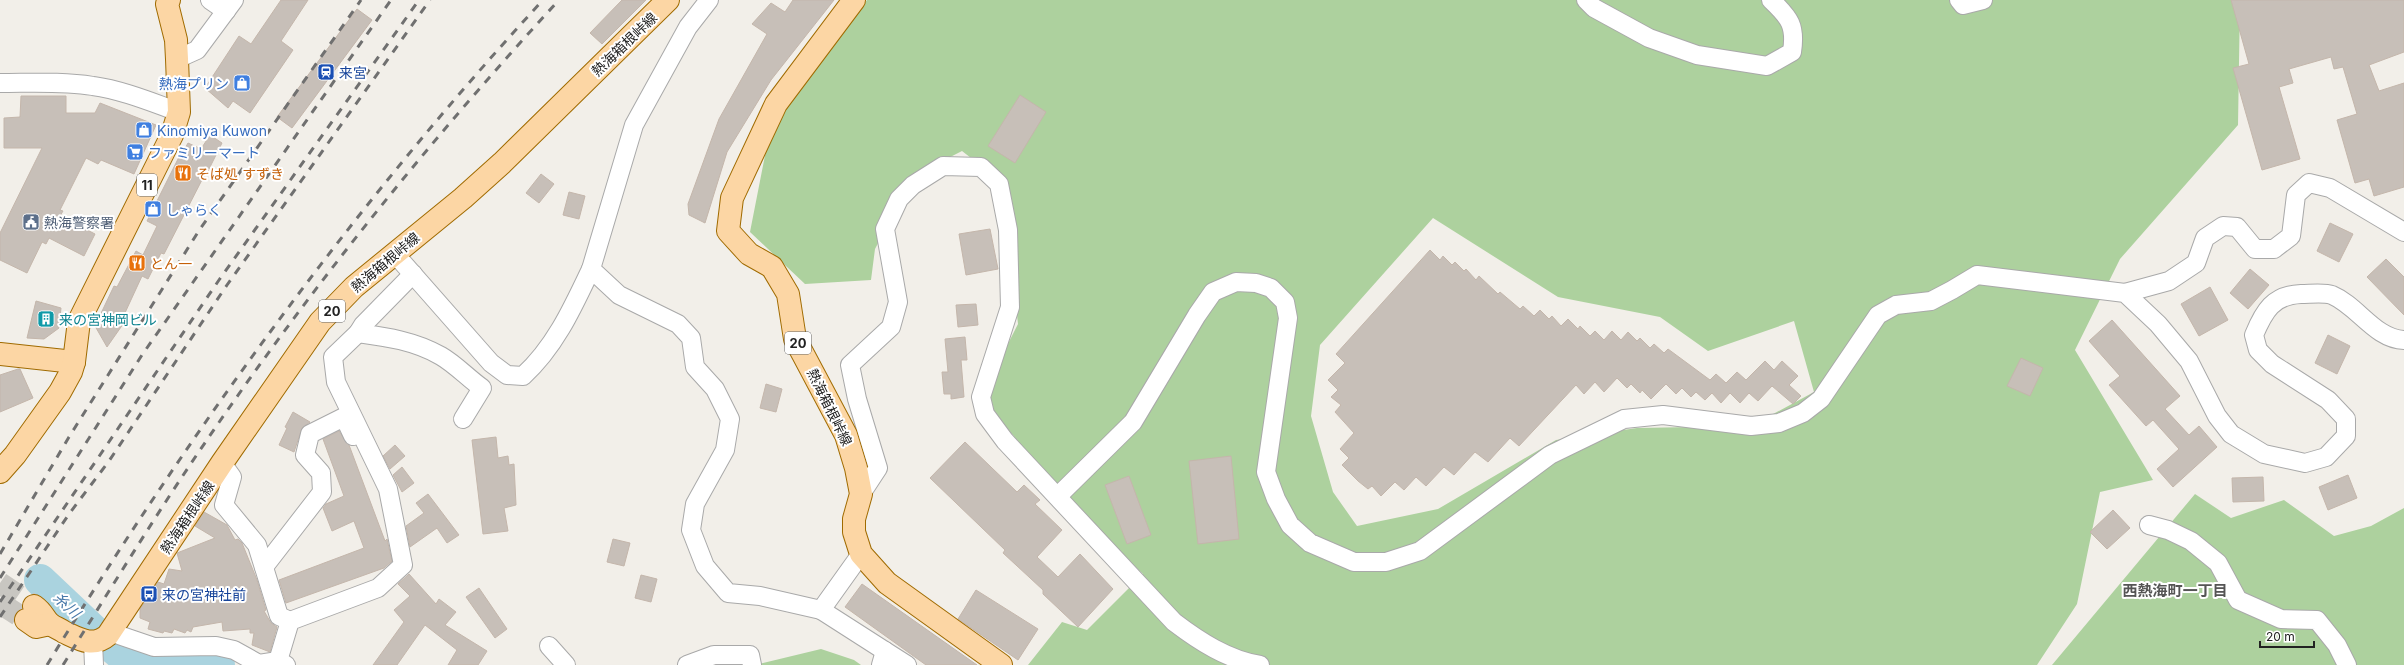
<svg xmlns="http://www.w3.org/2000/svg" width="2404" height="665" viewBox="0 0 2404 665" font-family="Inter,'Noto Sans JP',sans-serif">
	<rect width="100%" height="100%" fill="#f2efe9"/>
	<!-- forest -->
	<g fill="#add19e" fill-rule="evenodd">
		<path d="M867 0H2240L2238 125 2120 259 2075 350 2153 480 2100 492 2077 604 2037 665H1028L1062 622 1087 630 1143 574C1083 521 1032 458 981 397L1018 324 1002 182 962 151 913 176 875 249 871 280 805 284 750 232 769 135 812 69ZM1433 218 1558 297 1660 317 1708 351 1794 321 1814 392 1751 426 1637 428 1556 440 1438 509 1357 526 1333 492 1311 416 1320 345Z"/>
		<path d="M2195 494 2231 518 2284 500 2334 536 2371 526 2404 508V665H2052Z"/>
		<path d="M821 649 854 660 861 665H755Z"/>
	</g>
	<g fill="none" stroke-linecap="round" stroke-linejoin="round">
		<!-- river -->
		<g stroke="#aad3df" stroke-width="32">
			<path d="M40 580 93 630"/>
			<path d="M111 646 118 652 174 664 219 665"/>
		</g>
	</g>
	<!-- building -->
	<g fill="#c7bfb8" stroke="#c4b6ab">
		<path d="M281 0H308L281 41 293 50 250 113 233 101 228 108 205 88 239 36 251 44Z"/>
		<path d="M622 0H646L602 44 590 33Z"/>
		<path d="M793 0H834L771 80 727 152 705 223 689 215 688 204 719 119 767 34 752 24 771 3 785 12Z"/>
		<path d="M2231 0H2404V52L2369 65 2379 91 2404 83V187L2374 196 2369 179 2355 183 2337 120 2357 114 2343 67 2334 69 2331 57 2289 69 2293 83 2279 87 2300 159 2262 170 2233 68 2249 64Z"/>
		<path d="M357 9 372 20 292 128 277 117Z"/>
		<path d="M1020 95 1046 112 1015 163 988 146Z"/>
		<path d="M21 96H66V113H95L100 103 156 125 134 174 101 160 98 164 86 158 60 210 63 211 60 216 95 234 84 256 49 238 46 244 42 242 27 273 0 260V233L42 148H4V118L20 117Z"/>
		<path d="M210 135 222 143 207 173 206 172 164 254 161 253 148 279 142 276 124 315 128 317 107 347 95 326 114 286 117 287 136 251 143 255 157 226 147 221 182 151 183 152 188 143 201 149Z"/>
		<path d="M541 174 554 184 539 203 526 193Z"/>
		<path d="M569 192 585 196 579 219 563 215Z"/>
		<path d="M2330 223 2353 234 2339 262 2317 251Z"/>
		<path d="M990 229 998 269 966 275 959 234Z"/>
		<path d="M1430 250 1440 260 1443 256 1452 265 1455 262 1464 271 1466 269 1476 280 1479 276 1498 294 1500 292 1520 309 1523 306 1534 316 1540 310 1549 319 1552 316 1561 326 1568 319 1578 329 1580 326 1590 336 1595 331 1604 340 1612 331 1621 340 1628 332 1637 341 1640 338 1650 348 1654 344 1664 353 1668 349 1710 380 1716 374 1726 383 1737 372 1746 380 1765 361 1774 370 1782 361 1798 376 1789 385 1801 396 1793 404 1772 386 1758 401 1749 393 1740 403 1730 393 1721 403 1712 393 1705 400 1696 392 1691 397 1682 388 1676 394 1666 384 1651 399 1642 390 1640 393 1631 384 1627 388 1617 378 1604 392 1595 382 1584 394 1576 385 1519 446 1510 438 1488 462 1475 452 1454 475 1444 467 1426 486 1416 477 1404 490 1395 482 1381 496 1372 486 1368 489 1358 481 1342 465 1349 458 1340 449 1354 433 1335 412 1341 405 1331 397 1338 390 1328 380 1345 363 1336 354Z"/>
		<path d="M2386 259 2404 277V315L2367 277Z"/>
		<path d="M2250 269 2269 285 2248 309 2230 293Z"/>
		<path d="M2210 287 2228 320 2199 336 2181 304Z"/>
		<path d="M36 301 61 308 59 328 44 339 27 338Z"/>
		<path d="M976 304 978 325 958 327 956 305Z"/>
		<path d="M2112 320 2180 396 2165 409 2189 435 2199 426 2217 447 2173 487 2157 469 2179 449 2153 420 2146 426 2109 385 2120 376 2089 341Z"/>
		<path d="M2328 335 2350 346 2337 374 2315 363Z"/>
		<path d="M965 337 967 360H961L964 397 951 399V394H944L942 372H948L945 339Z"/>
		<path d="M2021 358 2043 368 2030 396 2007 386Z"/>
		<path d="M18 369H20L33 398 0 412V375Z"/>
		<path d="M766 384 782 389 776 412 760 408Z"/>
		<path d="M293 412 310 422 302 428 294 452 279 445 287 428 285 427Z"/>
		<path d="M339 431 349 445 385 541 387 539 392 561 384 568 286 603 279 580 364 548 354 521 332 531 323 508 326 504 344 496 323 439Z"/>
		<path d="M496 437 498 458 508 456 509 465 514 464 516 505 504 508 508 531 483 534 472 440Z"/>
		<path d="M965 442 1017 492 1024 485 1040 500 1035 504 1062 530 1037 557 1058 577 1080 554 1113 589 1078 627 1043 594V590L1003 553 1005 550 930 478Z"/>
		<path d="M395 445 405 456 390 469 383 456Z"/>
		<path d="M1231 456 1239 539 1198 544 1189 461Z"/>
		<path d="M402 467 414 483 402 492 393 475Z"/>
		<path d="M2348 475 2357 498 2328 510 2319 487Z"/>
		<path d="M1129 476 1151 535 1127 544 1105 485Z"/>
		<path d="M2263 477 2264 501 2233 502 2232 478Z"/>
		<path d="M428 494 459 535 447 543 437 528 410 547 406 526 424 513 416 503Z"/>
		<path d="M2113 510 2130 528 2107 549 2090 532Z"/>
		<path d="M204 512 227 525 235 540 238 539 242 543 257 580 266 610 264 611 271 623 277 627 270 652 252 645 254 633H250V629L223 631 222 622 193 627 191 632 187 630 185 633 174 629 172 633 164 631 163 633 148 629 150 622 140 618V609L158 582 164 584 169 569 182 571 177 553 215 538 195 526Z"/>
		<path d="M613 539 630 543 624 566 607 562Z"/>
		<path d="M409 574 436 604 439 599 456 612 445 625 487 651 478 665H448L457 650 425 625 397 665H373L404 622 394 610 410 596 398 584Z"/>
		<path d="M641 575 657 579 651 602 635 598Z"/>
		<path d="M862 584 950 646 977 665H926L845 607Z"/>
		<path d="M479 588 507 629 495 638 466 597Z"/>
		<path d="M976 590 1038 629 1018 660 958 619Z"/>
	</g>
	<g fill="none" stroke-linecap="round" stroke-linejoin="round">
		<!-- major-tunnel -->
		<g stroke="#c8c6c1" stroke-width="22" stroke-dasharray="22 11" stroke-linecap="butt">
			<path d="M0 583 34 606"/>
			<path d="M0 603 26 620"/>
		</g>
		<!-- minor casing -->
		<g stroke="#a9a9a9" stroke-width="20">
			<g id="minor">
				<path d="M210 0 226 11"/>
				<path d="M709 0 688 27 634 125 591 269 619 295 678 324 691 338 695 367 715 389 730 419 725 450 695 504 691 530 705 566 728 593 760 596 821 610"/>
				<path d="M1586 0 1594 8 1649 38 1697 55 1767 66 1792 52C1796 26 1790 18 1771 0"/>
				<path d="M1959 0 1963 5 1983 0"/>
				<path d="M177 59 197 50 234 0"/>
				<path d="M0 83C31 83 62 81 93 86 122 90 151 102 179 112"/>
				<path d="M395 254 491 363 507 375 523 376C555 347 573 307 591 269"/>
				<path d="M413 274 363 325 358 333C387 337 415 341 441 356 455 364 468 378 482 388L463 419"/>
				<path d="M2125 293 2169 281 2196 263 2205 238 2223 226 2237 227 2255 249H2274L2291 236 2296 195 2309 183 2330 188 2404 232"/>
				<path d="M222 463 232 477 224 505 257 545 279 616 290 621"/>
				<path d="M861 494 878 468 857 399 850 365 891 327 898 302 885 229 899 199 913 185 943 166 981 167 999 184 1008 230 1010 307 981 397 985 414 1005 441 1174 622C1199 641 1228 660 1260 665"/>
				<path d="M1058 496 1133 422 1197 315 1213 292 1236 282 1256 283 1271 288 1285 302 1288 318 1266 472 1276 499 1290 525 1310 543 1354 562H1386L1420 551 1550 455 1624 419 1663 415 1751 426 1779 423 1803 413 1821 399 1878 315 1896 305 1931 301 1952 290 1977 275 2125 293 2158 324 2189 361 2217 416 2231 434 2264 454 2305 463 2326 457 2346 436V419L2328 400 2272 364 2258 350 2254 335C2264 311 2273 295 2301 294 2310 294 2324 292 2332 295 2358 306 2375 339 2404 340"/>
				<path d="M2149 525 2168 530 2191 541 2218 563 2238 600 2281 619 2317 620 2337 645 2347 665"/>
				<path d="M861 554 821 610 885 651"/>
				<path d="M264 567 322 492 321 473 305 455 310 434 344 417 353 436"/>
				<path d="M110 632 154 647 216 646 234 650 259 664 278 661 286 665"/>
				<path d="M93 642 94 665"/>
				<path d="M549 646 566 665"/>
				<path d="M278 661 290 621 378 588 403 565 388 489 336 382 333 357 358 333"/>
				<path d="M687 665 714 655H750L752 665"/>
				<path d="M881 665 885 651 907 665"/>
			</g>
		</g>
		<!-- major casing -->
		<g stroke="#a06b00" stroke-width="24">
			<g id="major">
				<path d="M854 0 776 104 732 198 728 231 749 254 772 267 788 294 795 339 846 435 856 468 861 494 854 519V532L861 554 887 583 1001 665"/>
				<path d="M0 354 74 362"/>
				<path d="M0 472 15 455 60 392 71 372 74 362 79 321 172 135 179 112 177 59 176 40 167 4 169 0"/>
				<path d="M34 606C44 613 44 619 50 624 54 627 60 629 64 632 79 639 93 648 108 635L222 463 320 322 354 287 463 198 502 163 668 0"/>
				<path d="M26 620 36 627 50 624"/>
			</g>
		</g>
		<!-- minor -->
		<use href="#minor" stroke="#fff" stroke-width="18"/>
		<!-- major -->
		<use href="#major" stroke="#fcd6a4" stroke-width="22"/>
		<!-- rail -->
		<g stroke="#707070" stroke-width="3" stroke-dasharray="8 8" stroke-linecap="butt">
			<path d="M0 554 69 437 200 229 361 0"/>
			<path d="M0 578 142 355 391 0"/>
			<path d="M0 602 219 280 419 0"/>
			<path d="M0 617 69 514 109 461 227 285 430 0"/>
			<path d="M47 665C192 428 355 204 543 0"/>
			<path d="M63 665C99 607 135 549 172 492 287 317 418 153 559 0"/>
		</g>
	</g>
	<!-- icons -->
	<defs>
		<g id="station-square" transform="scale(0.9)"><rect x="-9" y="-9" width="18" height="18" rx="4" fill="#1a4fb4" stroke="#fff"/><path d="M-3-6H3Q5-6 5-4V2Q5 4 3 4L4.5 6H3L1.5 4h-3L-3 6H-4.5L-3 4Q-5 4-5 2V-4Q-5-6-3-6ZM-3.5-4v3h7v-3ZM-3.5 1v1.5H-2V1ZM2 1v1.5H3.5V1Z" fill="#fff"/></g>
		<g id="shop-square" transform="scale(0.9)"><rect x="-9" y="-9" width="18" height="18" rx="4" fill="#3f7fe0" stroke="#fff"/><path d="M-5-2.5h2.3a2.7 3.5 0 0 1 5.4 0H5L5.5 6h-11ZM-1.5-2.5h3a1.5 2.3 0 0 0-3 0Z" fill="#fff"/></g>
		<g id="supermarket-square" transform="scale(0.9)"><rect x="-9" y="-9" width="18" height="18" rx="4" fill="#3f7fe0" stroke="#fff"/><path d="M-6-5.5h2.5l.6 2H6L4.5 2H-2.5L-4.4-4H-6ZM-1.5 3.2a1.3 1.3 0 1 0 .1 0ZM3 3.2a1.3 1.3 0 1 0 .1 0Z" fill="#fff"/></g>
		<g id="restaurant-square" transform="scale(0.9)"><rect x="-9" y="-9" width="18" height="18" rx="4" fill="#e8710a" stroke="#fff"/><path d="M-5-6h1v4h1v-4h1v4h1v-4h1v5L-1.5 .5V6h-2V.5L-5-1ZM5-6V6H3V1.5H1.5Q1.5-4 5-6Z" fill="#fff"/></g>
		<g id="civic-square" transform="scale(0.9)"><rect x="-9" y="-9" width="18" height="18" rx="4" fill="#5c6f8a" stroke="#fff"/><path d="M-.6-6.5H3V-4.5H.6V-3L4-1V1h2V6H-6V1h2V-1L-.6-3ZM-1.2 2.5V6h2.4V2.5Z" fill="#fff"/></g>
		<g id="building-square" transform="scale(0.9)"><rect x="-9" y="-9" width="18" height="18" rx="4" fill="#0f9aa8" stroke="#fff"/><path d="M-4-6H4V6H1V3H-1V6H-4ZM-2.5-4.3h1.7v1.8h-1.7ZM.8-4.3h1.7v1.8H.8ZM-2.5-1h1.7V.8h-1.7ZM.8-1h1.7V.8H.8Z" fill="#fff"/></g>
		<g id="bus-square" transform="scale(0.9)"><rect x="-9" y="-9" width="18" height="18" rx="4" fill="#1a4fb4" stroke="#fff"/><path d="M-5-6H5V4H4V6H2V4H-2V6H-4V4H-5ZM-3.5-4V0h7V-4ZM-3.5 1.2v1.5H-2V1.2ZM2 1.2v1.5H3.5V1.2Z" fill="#fff"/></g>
	</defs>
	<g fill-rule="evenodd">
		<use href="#station-square" x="326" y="72"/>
		<use href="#shop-square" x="242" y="83"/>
		<use href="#shop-square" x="144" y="130"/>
		<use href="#supermarket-square" x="135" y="152"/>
		<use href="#restaurant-square" x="183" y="173"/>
		<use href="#shop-square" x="153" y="209"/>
		<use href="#civic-square" x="31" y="222"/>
		<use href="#restaurant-square" x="137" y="263"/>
		<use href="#building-square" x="46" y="319"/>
		<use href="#bus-square" x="149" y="594"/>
	</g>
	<g text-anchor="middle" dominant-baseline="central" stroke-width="4" stroke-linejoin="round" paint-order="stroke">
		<!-- shield labels -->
		<g fill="#fff" stroke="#646464" stroke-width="1">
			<rect x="137" y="174" width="20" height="22" rx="3"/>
			<rect x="319" y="300" width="26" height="22" rx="3"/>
			<rect x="785" y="332" width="26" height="22" rx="3"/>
		</g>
		<g font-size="13" font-weight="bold" fill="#222">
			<text x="147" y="185">11</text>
			<text x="332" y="311">20</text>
			<text x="798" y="343">20</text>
		</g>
		<!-- street labels -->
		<g font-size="14" fill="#222" stroke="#fff">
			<text transform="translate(624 44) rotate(-44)">熱海箱根峠線</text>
			<text transform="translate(385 262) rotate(-40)">熱海箱根峠線</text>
			<text transform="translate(830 407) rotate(64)">熱海箱根峠線</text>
			<text transform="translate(187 517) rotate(-56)">熱海箱根峠線</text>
		</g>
		<!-- transit labels -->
		<g font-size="14" fill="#164399" stroke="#fff" text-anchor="start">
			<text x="339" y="72">来宮</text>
			<text x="162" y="594">来の宮神社前</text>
		</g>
		<!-- shop labels -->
		<g font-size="14" fill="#366cbe" stroke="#fff" text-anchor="start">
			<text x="229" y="83" text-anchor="end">熱海プリン</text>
			<text x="157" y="130">Kinomiya Kuwon</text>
			<text x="148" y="152">ファミリーマート</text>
			<text x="166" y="209">しゃらく</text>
		</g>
		<!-- food labels -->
		<g font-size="14" fill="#c56008" stroke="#fff" text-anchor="start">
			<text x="196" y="173">そば処 すずき</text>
			<text x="150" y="263">とん一</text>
		</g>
		<!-- service labels -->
		<g font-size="14" fill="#4e5e75" stroke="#fff" text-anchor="start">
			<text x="44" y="222">熱海警察署</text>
		</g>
		<!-- culture labels -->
		<g font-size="14" fill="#0d838f" stroke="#fff" text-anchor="start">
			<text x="59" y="319">来の宮神岡ビル</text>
		</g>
		<!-- neighbourhood labels -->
		<g font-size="15" font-weight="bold" fill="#555" stroke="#fff">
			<text x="2175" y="590">西熱海町一丁目</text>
		</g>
		<!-- water labels -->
		<g font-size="15" font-style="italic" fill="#4a7aab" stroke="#fff">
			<text transform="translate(67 605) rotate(43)">糸川</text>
		</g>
	</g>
	<!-- scale -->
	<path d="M2260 641v6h54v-6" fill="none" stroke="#222222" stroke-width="2"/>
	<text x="2266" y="641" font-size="12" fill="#222222" stroke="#ffffff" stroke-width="3" paint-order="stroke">20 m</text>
</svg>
